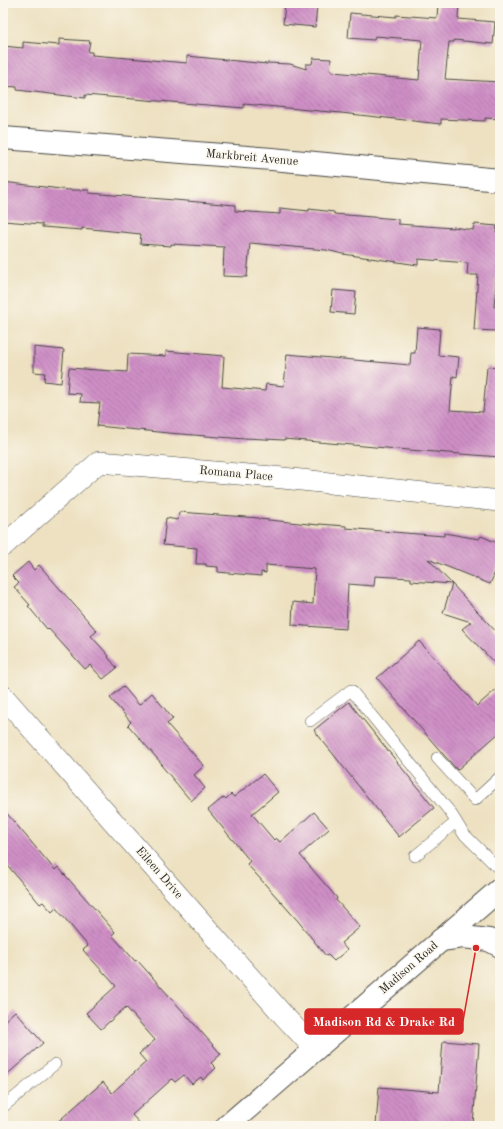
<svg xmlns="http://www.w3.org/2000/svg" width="503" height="1129" viewBox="0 0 503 1129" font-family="'Old Standard TT',serif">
	<defs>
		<pattern id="building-back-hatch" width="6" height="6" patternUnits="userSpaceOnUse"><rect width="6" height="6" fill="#cf8fc6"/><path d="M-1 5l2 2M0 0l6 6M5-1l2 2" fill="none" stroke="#a875a1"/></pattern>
	</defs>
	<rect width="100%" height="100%" fill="#fbf7ec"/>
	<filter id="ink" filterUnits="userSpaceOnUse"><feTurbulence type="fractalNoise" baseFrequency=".025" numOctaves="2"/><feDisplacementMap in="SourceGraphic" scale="8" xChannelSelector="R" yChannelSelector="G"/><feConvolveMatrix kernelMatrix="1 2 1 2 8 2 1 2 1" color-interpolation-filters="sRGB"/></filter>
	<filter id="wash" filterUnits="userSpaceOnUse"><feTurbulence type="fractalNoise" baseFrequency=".012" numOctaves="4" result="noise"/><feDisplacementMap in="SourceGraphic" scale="16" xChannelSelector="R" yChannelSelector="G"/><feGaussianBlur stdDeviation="0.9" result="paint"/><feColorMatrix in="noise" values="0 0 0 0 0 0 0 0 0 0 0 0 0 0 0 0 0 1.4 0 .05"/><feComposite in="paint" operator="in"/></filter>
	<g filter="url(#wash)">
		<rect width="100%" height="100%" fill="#ede1c1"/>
		<g id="blocks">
			<!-- building -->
			<g fill="url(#building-back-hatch)">
				<path d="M285 3 317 6 315 27 283 24Z"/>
				<path d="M438 3H459L458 19 495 22 493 44 454 40V42H449L445 79 500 82V119L485 118V121L441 119V124L341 113 244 104V108L85 95V98L17 90V87L3 86V46L23 48V42L59 45V39L90 41 88 52H92V55L187 63V56L267 64V63L290 64 306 69V64H312L313 58 331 59 330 70 333 71V72L419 80 422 40 375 36 374 40 348 38 350 13 396 17V15L437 18Z"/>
				<path d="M3 182 69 190H89V193L235 205V211L280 214V208L309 211V209L334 212V214L398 219V224L453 228V227L473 230 474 224 497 226 496 232H500L494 307H498L496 331 474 330 478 275H467L468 263 418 259V265L343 254 326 250 250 243 247 277 223 276 224 247 171 244V246L140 244 141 234 82 228V230L42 227V224L3 221Z"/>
				<path d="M333 290 356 292 354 314 331 312Z"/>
				<path d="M417 327 440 329 438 355 459 357 457 377 453 376 450 410 483 412 487 367 500 368V457L409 450 284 439V440L245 438V439L168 433 97 426 100 403 80 402 81 394 67 393 69 368 127 372 128 354 166 356V351L224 356 222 387 265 391 266 384 284 386 287 354 410 365 411 353H415Z"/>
				<path d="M34 347 64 350 61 383 44 381 45 373 34 372Z"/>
				<path d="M179 512 259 518V519L319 525V524L346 526V528L405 533 444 536V533L479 539 481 536 500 544V561L490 584 428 559 452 584 411 581V578L375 576 374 586 348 584 346 629 292 625 293 602 313 604 315 569 266 565V573L261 572V576L218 572V567L206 566V564H196L197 548 163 545 166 518 178 520Z"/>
				<path d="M28 562 34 570 39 565 97 631 91 636 109 656 108 657 117 668 103 679 90 665 85 669 48 628 47 629 28 606 30 605 14 587 19 583 12 576Z"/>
				<path d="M452 584 500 636V669L462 629 471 622 443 613Z"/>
				<path d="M419 641 477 706 500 686V732L457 770 377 678Z"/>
				<path d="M123 686 139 705 152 693 173 719 167 724 204 766 194 775 205 788 191 801 161 765 162 764 128 725 131 722 110 698Z"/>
				<path d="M349 702 434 808 399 837 314 730Z"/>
				<path d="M263 774 278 792 252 814 274 840 276 838 280 842 314 812 329 829 300 855 337 898 336 900 360 927 341 943 347 950 334 961 328 955 326 956 298 921 247 864 250 861 208 810 224 797 226 799 231 794 234 797Z"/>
				<path d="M3 809 55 870 58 867 115 932 112 935 135 961 137 960 221 1054 211 1063 216 1068 203 1080 201 1077 192 1084 184 1075 175 1082 172 1079 132 1115 142 1126H53L103 1082 112 1093 146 1062 139 1054 155 1040 126 1007 101 1029 86 1013 116 986 83 950 88 946 56 908 52 912 43 902 40 904 3 860Z"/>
				<path d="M15 1011 43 1043 3 1078V1022Z"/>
				<path d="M443 1041 479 1044 473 1126H376L379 1087 439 1092Z"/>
			</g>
		</g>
	</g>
	<g filter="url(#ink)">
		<use href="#blocks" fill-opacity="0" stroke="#484642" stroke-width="1"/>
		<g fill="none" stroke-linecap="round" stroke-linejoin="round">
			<!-- service casing -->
			<g stroke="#484642" stroke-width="12">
				<g id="service">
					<path d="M310 721 351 690 450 812 463 833 500 870"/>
					<path d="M437 758 475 800 500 777"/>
					<path d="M415 856 456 822"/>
					<path d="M3 1107 55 1064"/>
				</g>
			</g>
			<!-- minor casing -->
			<g stroke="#484642" stroke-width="22">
				<g id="minor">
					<path d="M3 546 99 462 273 477 500 501"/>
					<path d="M3 696 284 1016 315 1049"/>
				</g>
			</g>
			<!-- tertiary casing -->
			<g stroke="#484642" stroke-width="24">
				<path id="tertiary" d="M3 138 272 159 500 180"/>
			</g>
			<!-- secondary casing -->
			<g stroke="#484642" stroke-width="24">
				<g id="secondary">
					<path d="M441 940 463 937 489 940 500 946"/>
					<path d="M227 1126 500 889"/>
				</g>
			</g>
			<!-- service -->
			<use href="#service" stroke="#fff" stroke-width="11"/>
			<!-- minor -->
			<use href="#minor" stroke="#fff" stroke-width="21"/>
			<!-- tertiary -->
			<use href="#tertiary" stroke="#fff" stroke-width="22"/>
			<!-- secondary -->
			<use href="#secondary" stroke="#fff" stroke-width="22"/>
		</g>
	</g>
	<g text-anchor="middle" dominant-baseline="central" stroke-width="3" stroke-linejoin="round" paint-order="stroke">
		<!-- street labels -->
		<g font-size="12" fill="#2b2b2b" stroke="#fbf7ec">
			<text transform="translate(252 158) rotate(5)">Markbreit Avenue</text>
			<text transform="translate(236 474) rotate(5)">Romana Place</text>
			<text transform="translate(159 873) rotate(49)">Eileen Drive</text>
			<text transform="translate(409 968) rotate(-41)">Madison Road</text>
		</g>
	</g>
	<!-- callouts -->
	<path fill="none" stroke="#d62828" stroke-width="1.5" d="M476 948L463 1021"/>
	<circle fill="#d62828" stroke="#fbf7ec" stroke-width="1.5" cx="476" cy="948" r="4"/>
	<rect fill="#d62828" stroke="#d62828" stroke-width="1.5" x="305" y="1009" width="158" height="25" rx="4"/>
	<g font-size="13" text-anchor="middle" font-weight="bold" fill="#fff">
		<text x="384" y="1026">Madison Rd &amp; Drake Rd</text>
	</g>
	<!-- margin -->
	<rect width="503" height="1129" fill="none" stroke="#fbf7ec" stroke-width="16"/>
</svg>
